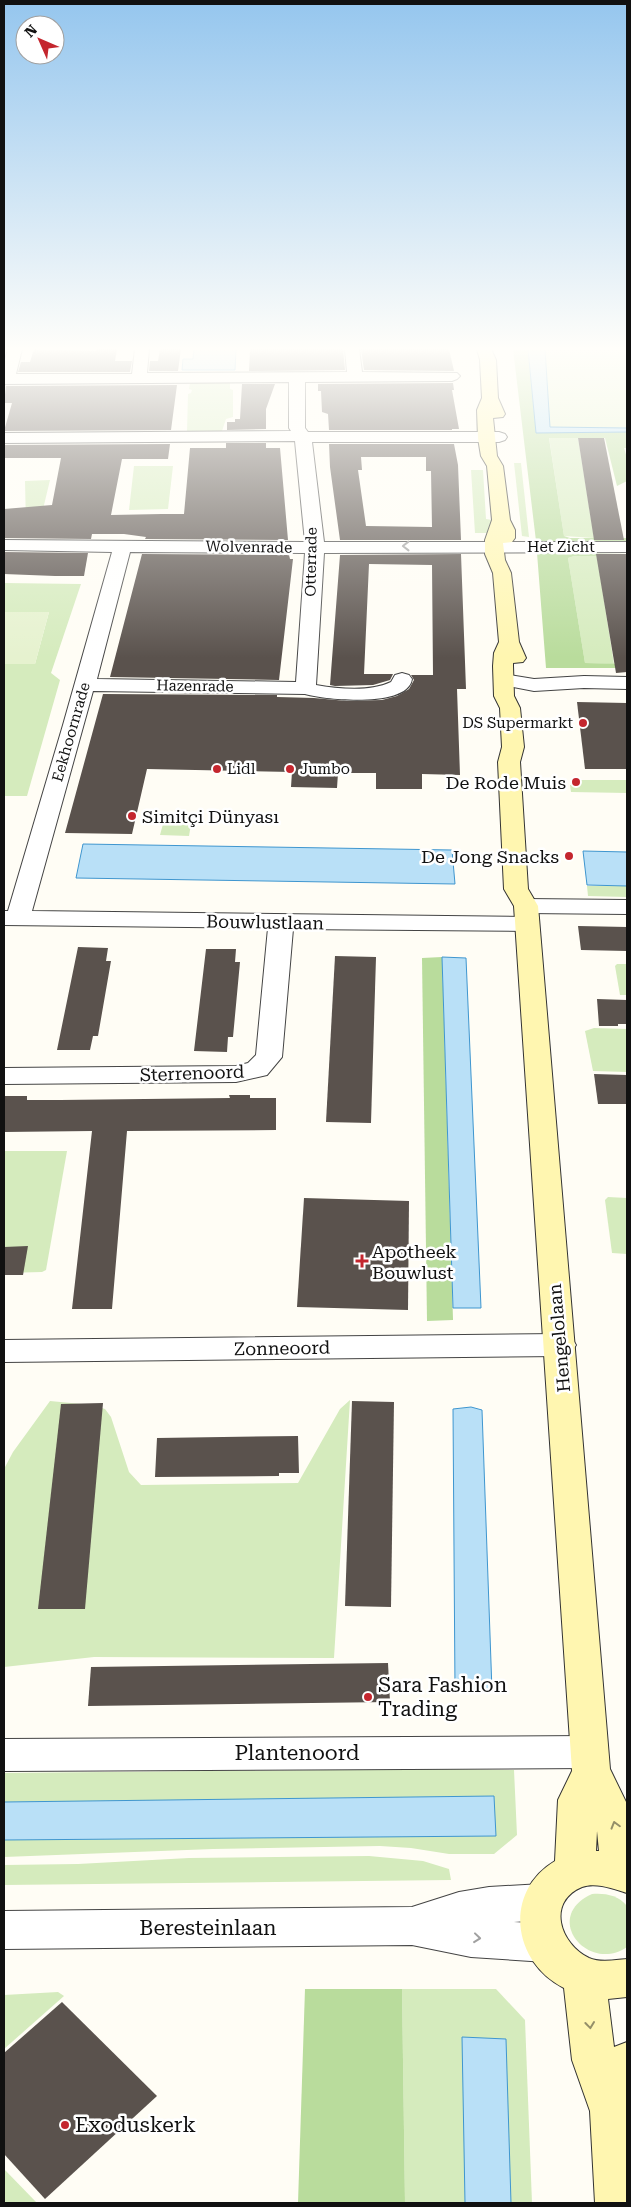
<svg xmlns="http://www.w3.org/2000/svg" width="631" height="2207" viewBox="0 0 631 2207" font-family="'Roboto Serif',serif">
	<rect width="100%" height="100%" fill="#fffdf5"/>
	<!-- green -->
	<g fill="#d5ebbd">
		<path d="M190 383H230V389L233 390V417L226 419 222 431H187L188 394 191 393 192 390 189 389Z"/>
		<path d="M549 437 578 438 594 538 564 536Z"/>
		<path d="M514 463H521L529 537 522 536Z"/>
		<path d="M134 466H173L168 509 129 510Z"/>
		<path d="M471 470H483L486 519 492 520 488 533H475Z"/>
		<path d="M50 480 44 505 47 514 26 526 25 481Z"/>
		<path d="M574 556H597L614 664 585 663 568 558Z"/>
		<path d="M4 583 81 584 51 673 60 680 27 796H4V664H35L49 612H4Z"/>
		<path d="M581 780H627V793L571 792 570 785H581Z"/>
		<path d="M163 824H191L189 836 160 835Z"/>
		<path d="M587 886H627V897L588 896Z"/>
		<path d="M617 964H627V995H620L615 966Z"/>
		<path d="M594 1028 627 1029V1072L593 1071 585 1031Z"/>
		<path d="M4 1151H67L46 1270 42 1272 4 1273Z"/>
		<path d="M608 1197 627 1198V1254L612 1253 605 1200Z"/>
		<path d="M350 1400 334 1658 94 1657 4 1667V1469L13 1452 50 1401 92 1405 105 1409 111 1417 129 1472 141 1485 298 1483 340 1409Z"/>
		<path d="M427 1769 514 1770 517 1835 494 1854H449L411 1848 380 1846 213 1849 4 1857V1773Z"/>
		<path d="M369 1856 423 1861 449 1869 451 1880 4 1885V1865L78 1864 189 1858Z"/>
		<path d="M592 1894C605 1893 618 1895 627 1906V1947C588 1974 541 1917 592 1894Z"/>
		<path d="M402 1989H496L525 2020 532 2203H405Z"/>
		<path d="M58 1992 64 1996 4 2049V1995Z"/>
		<path d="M4 2169 37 2203H4Z"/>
	</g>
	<!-- forest -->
	<g fill="#b9dc9c">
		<path d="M513 349H528L536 433 627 432V448H624L627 458V481L617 486 605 438H549L564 536 570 538H627L626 541H536Z"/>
		<path d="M537 553 627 554V556H574L568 558 585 663 627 664V668H546Z"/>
		<path d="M442 957 453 1320 427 1321 422 958Z"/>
		<path d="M305 1989H402L405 2203H298Z"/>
	</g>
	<!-- pitch -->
	<g fill="#e6f2cf">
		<path d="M545 349H627V428L550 427Z"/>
		<path d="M4 612H49L35 664H4Z"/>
	</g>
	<!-- water -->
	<g fill="#b9e0f7" stroke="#3f96cf">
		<path d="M194 349H236L235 370H182L183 359H193Z"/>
		<path d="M528 349H545L550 427 627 428V432L536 433Z"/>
		<path d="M83 844 452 850 455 884 76 878Z"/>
		<path d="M583 851 627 852V886L587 885Z"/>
		<path d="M442 957 466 958 481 1308H453Z"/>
		<path d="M471 1407 482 1410 492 1691 455 1690 453 1409Z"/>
		<path d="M494 1796 496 1836 4 1840V1802Z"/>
		<path d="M462 2037 506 2039 511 2203H465Z"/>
	</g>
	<!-- building -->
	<g fill="#5a524d" fill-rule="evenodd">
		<path d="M34 349 96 351V349H117L115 361H132L130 372H18L21 362H30Z"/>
		<path d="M160 349H181L178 371H149L150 361H158Z"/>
		<path d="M250 349H343L345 370 249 371Z"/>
		<path d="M361 349H449L454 371 364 370Z"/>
		<path d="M453 383 454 390H452L459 429H452V430H329L328 414 322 412 321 391H318V384Z"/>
		<path d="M242 384H275L266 409V429L227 430V422H235V419H240Z"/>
		<path d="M177 385 171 430 4 431 12 403H4L6 386Z"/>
		<path d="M578 438H604L624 540H594Z"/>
		<path d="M226 443H266V448H280L288 540 145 539 146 537 124 534H92L91 539 4 538V509L52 505 61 458H4V445L170 444 168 459H122L111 515 162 514H184L190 448H226Z"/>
		<path d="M329 444H454L458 465 461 540H340L330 467ZM361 457H426V471H431L432 527 366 526 358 470H362Z"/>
		<path d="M4 552 88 553 84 576H55L4 574Z"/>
		<path d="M142 554 289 555 290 559H293L279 680 110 677Z"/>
		<path d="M461 554 466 689H457L460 775 422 774V789H376V773H338L337 788 291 787 292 772 147 769 132 834 65 833 103 694 277 695V697L314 698 347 701 382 700 397 696 409 689 414 680 411 675H433L432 565 369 564 364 674H393L390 680 373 685 335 686 330 685 340 555Z"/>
		<path d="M596 554H626L627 672 616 673Z"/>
		<path d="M577 702 627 703V769H585Z"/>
		<path d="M578 926 627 927V951L581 950Z"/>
		<path d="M78 947 108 948 106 961H111L98 1036H93L90 1050H57Z"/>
		<path d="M206 949H236L235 962H240L233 1037H228L227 1052 194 1051Z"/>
		<path d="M335 956 376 957 371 1123 326 1122Z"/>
		<path d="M597 999 627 1000V1024H618V1026H599Z"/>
		<path d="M594 1074 627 1075V1104H598Z"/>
		<path d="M229 1095H250V1098H276V1130L127 1131 112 1309H72L92 1131 4 1132V1096H27V1100H60L230 1098Z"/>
		<path d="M304 1198 409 1201 408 1310 297 1307Z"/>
		<path d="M28 1246 23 1275H4V1247Z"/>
		<path d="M352 1401 394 1402 391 1607 345 1606Z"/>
		<path d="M103 1403 85 1609H38L61 1404Z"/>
		<path d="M298 1436 299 1473H279V1476L155 1477 157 1438Z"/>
		<path d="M388 1663 390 1702 88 1706 91 1667Z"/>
		<path d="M62 2002 157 2096 45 2199 4 2154V2053Z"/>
	</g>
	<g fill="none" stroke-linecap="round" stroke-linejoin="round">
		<!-- street casing -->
		<g stroke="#444" stroke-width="2">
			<g id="street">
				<path d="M8 349H22L16 374H132L135 349H149L147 373 347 372 345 349H359L362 372 457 373 460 376 457 379 452 381 305 382V428L308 432H499L505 434 507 437 505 440 499 442H312L324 542H627V552L324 553 316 685C339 689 370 692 391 682L395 675 402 673 409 675 412 679C408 708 326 700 305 694L93 691 32 911 527 917 536 919 539 924 536 929 527 931 293 929 282 1057 267 1075 236 1082 4 1084V1068L236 1066 248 1063 256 1055 268 928 4 925V911H8L63 725 112 552 4 550V540L305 542 295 441 4 443V433L291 431 289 428V382L4 384V363ZM130 552 305 553 296 682 97 679Z"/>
				<path d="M504 674 534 679 584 676 627 677V689L584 688 534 691 497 684 494 680 497 676Z"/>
				<path d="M526 899 627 900V914L526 913 517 911 514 906 517 901Z"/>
				<path d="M560 1334 571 1337 576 1345 571 1353 560 1356 4 1362V1340Z"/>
				<path d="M589 1736 603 1741 608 1752 603 1763 589 1768 4 1771V1739Z"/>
				<path d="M542 1884 556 1889 562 1902 556 1915 542 1920 514 1922 546 1924 561 1930 567 1943 561 1956 546 1962 471 1957 412 1945 4 1949V1911L412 1907 459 1892 489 1887Z"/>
			</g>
		</g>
		<!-- secondary casing -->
		<g stroke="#333" stroke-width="2">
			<path id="secondary" d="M477 349H491L496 360 498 398 505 414 503 417 493 418 497 456 503 466 510 520 515 530V538L512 542 503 543 505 560 511 573 519 642 526 658 523 662 513 663V666L514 696 520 708 524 747 520 762 528 889 538 906 610 1769 627 1804V1893C614 1889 596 1882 582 1887 546 1902 560 1944 589 1958 600 1963 616 1960 627 1959V1997L608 1999 614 2047 627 2042V2203H595L590 2111 572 2060 564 1988C512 1962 503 1892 555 1861L558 1800 572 1771 514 906 504 889 498 762 502 747 500 708 494 696 493 666 494 653 499 642 493 573 485 554V540L492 520 487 466 481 456 478 438 477 410 482 398 480 360ZM597 1831 599 1851H596Z"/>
		</g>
		<!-- street -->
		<use href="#street" fill="#fff" fill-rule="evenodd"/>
		<!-- secondary -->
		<use href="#secondary" fill="#fff6b0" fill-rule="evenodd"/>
	</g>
	<!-- one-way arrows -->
	<defs><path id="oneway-chevron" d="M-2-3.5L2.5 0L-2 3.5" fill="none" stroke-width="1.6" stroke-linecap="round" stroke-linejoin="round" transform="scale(1.25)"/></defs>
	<g stroke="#a0a0a0">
		<use href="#oneway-chevron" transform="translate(406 546) rotate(-180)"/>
		<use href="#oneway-chevron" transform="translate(477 1938) rotate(6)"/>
	</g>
	<g stroke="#948f68">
		<use href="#oneway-chevron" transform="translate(615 1825) rotate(-106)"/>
		<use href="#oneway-chevron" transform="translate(590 2025) rotate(83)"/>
	</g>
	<!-- sky -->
	<linearGradient id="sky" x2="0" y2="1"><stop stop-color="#95c6ee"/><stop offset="0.53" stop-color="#fffefa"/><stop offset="1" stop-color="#fffefa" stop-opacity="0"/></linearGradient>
	<rect width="631" height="658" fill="url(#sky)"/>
	<!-- markers -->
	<g fill="#c4262e" stroke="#fff" stroke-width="2">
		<circle cx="583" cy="723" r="5"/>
		<circle cx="217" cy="769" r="5"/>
		<circle cx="290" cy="769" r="5"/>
		<circle cx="576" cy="782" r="5"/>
		<circle cx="132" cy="816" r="5"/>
		<circle cx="569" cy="856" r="5"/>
		<path d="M359.5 1253.5h5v5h5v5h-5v5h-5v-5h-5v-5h5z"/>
		<circle cx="368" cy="1697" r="5"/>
		<circle cx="65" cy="2125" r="5"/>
	</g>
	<g text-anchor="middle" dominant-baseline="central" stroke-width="5" stroke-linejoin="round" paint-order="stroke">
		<!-- far-street labels -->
		<g font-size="15" fill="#111" stroke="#fff">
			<text transform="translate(249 547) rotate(1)">Wolvenrade</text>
			<text x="561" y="547">Het Zicht</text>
			<text transform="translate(311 562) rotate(-89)">Otterrade</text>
			<text transform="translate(195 686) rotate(1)">Hazenrade</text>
			<text transform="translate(71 732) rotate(-74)">Eekhoornrade</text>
		</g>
		<!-- far-poi labels -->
		<g font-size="15" fill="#111" stroke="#fff" text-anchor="start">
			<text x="573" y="723" text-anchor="end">DS Supermarkt</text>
			<text x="227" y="769">Lidl</text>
			<text x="300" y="769">Jumbo</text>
		</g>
		<!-- poi labels -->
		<g font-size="18" fill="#111" stroke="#fff" text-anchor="end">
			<text x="566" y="782">De Rode Muis</text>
			<text x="142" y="816" text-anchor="start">Simitçi Dünyası</text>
			<text x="559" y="856">De Jong Snacks</text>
			<text x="372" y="1251" text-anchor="start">Apotheek<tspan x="372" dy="21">Bouwlust</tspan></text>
		</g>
		<!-- street labels -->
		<g font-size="18" fill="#111" stroke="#fff">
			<text transform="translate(265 922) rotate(1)">Bouwlustlaan</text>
			<text transform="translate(192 1073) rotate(-2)">Sterrenoord</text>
			<text transform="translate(559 1338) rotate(-95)">Hengelolaan</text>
			<text transform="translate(282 1348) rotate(-1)">Zonneoord</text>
		</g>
		<!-- near-poi labels -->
		<g font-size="21" fill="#111" stroke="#fff" text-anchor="start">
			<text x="378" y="1685">Sara Fashion<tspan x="378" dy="24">Trading</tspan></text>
			<text x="75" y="2125">Exoduskerk</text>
		</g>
		<!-- near-street labels -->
		<g font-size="21" fill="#111" stroke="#fff">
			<text x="297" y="1753">Plantenoord</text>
			<text x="208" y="1928">Beresteinlaan</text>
		</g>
	</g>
	<!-- border -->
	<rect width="631" height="2207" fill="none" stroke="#111111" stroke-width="10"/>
	<!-- north arrow -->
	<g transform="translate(40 40) rotate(315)"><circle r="24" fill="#ffffff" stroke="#a0a0a0"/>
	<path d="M0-4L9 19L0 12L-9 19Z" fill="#c4262e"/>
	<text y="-8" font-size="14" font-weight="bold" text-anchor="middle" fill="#111111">N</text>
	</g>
</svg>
